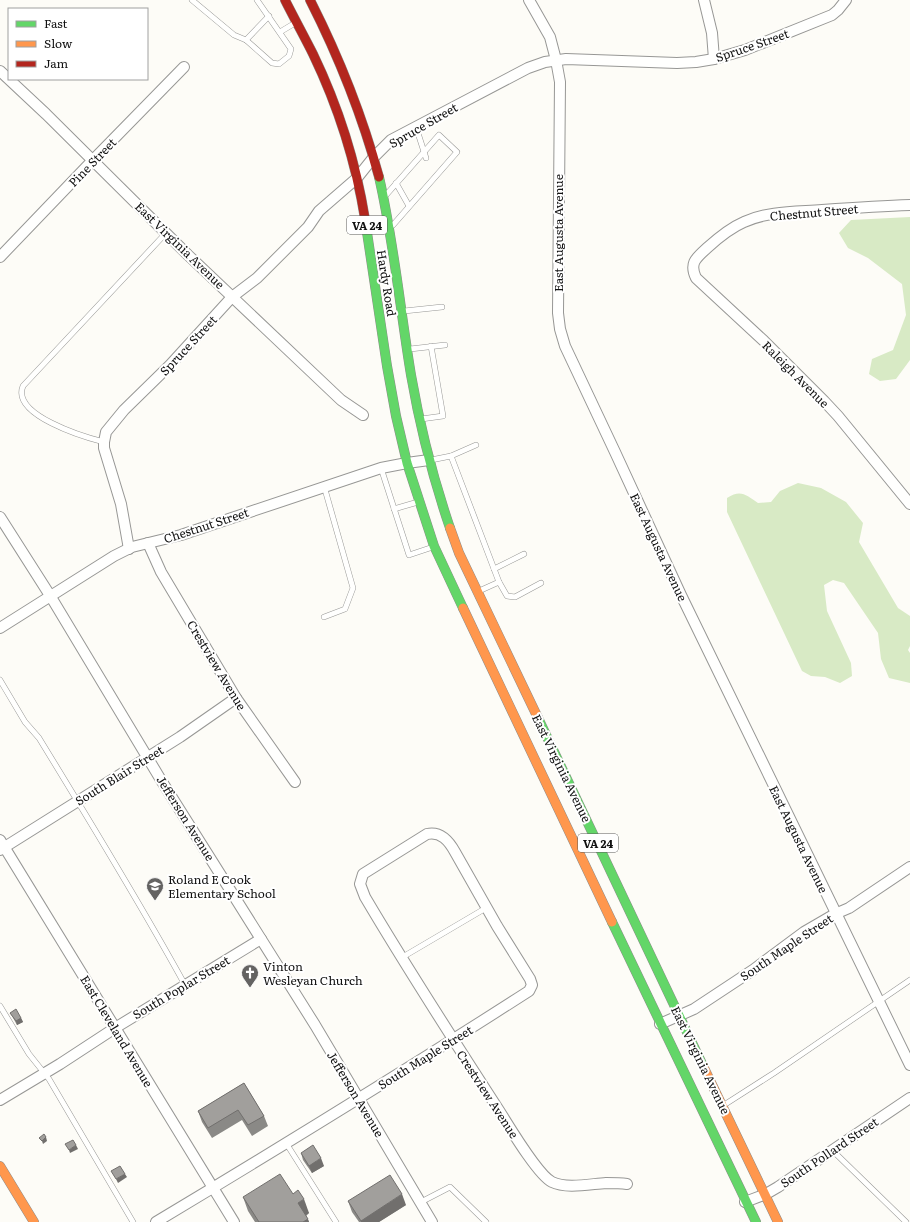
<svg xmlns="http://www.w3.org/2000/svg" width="910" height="1222" viewBox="0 0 910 1222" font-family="Literata,serif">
	<rect width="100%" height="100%" fill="#fdfcf7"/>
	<!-- forest -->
	<g fill="#d8eac5">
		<path d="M910 217V360L896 379 880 381 869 374 872 359 893 350 906 315 902 284 868 258 848 248 839 233 851 220Z"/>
		<path d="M798 483 821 488 846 502 863 523 859 542 898 608 910 616V646L908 650 910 653V683L889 678 881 659 878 633 844 583 833 580 824 585 827 611 851 663 852 676 840 683 825 677 811 676 802 671 727 512V498C741 489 746 495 758 503L771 502 780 491Z"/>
	</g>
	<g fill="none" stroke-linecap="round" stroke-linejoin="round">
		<!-- lane casing -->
		<g stroke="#979795" stroke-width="6">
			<g id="lane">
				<path d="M192 0 234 35 246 40 272 63 279 64 289 56 291 49 257 0"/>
				<path d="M280 32 295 23"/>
				<path d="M246 40 269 16"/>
				<path d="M416 127 426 158"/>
				<path d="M396 183 409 206"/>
				<path d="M386 195 439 135 457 152 393 225"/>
				<path d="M404 311 442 307"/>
				<path d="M410 349 445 345"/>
				<path d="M421 419 443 416 431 346"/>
				<path d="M104 442C84 437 11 415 23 386L166 233"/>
				<path d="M451 456 476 445"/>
				<path d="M431 460 451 456 499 582 479 591"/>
				<path d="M381 468 409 555 433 547"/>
				<path d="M394 509 418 502"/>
				<path d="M494 569 524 554"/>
				<path d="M499 582 507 596 515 597 541 583"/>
				<path d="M324 617 345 609 353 588 324 486"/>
				<path d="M0 680 25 722 39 738C89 820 139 901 185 985"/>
				<path d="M401 958 486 908"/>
				<path d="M0 1006 29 1054 49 1079 133 1222"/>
				<path d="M724 1105 774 1073 910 980"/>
				<path d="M286 1143 336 1222"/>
				<path d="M832 1150 906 1222"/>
				<path d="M421 1202 450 1187 486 1222"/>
			</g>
		</g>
		<!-- street casing -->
		<g stroke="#979795" stroke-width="12">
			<g id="street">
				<path d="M529 0 550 37 556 60 560 82 558 313 560 329 565 346 615 452 681 595 910 1065"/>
				<path d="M704 0 712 33 714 59"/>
				<path d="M0 71 46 114 188 255 341 400 363 415"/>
				<path d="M910 205C881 206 851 208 822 210 796 212 768 211 744 222 730 228 718 238 707 248 696 258 689 263 696 278L764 341 824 401 838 416 910 504"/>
				<path d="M0 257 93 160 184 67"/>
				<path d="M0 517 51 597 161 780 315 1025 432 1222"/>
				<path d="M148 543 161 572 236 698 295 782"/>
				<path d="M129 549 121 504 104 448V442L106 432 124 410 170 365 232 297 257 278 308 227 319 211 357 178 373 158 391 140 528 68 545 62 566 59 677 63 696 62 714 59 745 50 832 15 838 10 846 0"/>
				<path d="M0 628 114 556 132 547 181 535 381 468 407 463 429 460"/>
				<path d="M0 840 234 1222"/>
				<path d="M0 850 180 737 236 698"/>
				<path d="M660 1024 694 1009 753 970 804 932 835 914 849 908 910 867"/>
				<path d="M0 1100 60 1064 115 1028 261 939"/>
				<path d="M745 1202 766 1194 778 1187 910 1098"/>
				<path d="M156 1222C281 1147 406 1070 529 991L532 985 530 979 497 926 455 852C449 841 441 831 427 834L363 874 360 884 365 897C408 970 454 1041 500 1112 510 1128 538 1175 552 1182 566 1189 590 1184 606 1183 613 1183 620 1183 627 1184"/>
			</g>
		</g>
		<!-- fast casing -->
		<g stroke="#8e8d8b" stroke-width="10">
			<g id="fast">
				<path d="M379 177C394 242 400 309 411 375 420 427 433 478 450 528"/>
				<path d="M365 219 387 366 396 416 407 463 434 546 463 608"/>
				<path d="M538 718 703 1066"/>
				<path d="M612 922 756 1222"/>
			</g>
		</g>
		<!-- slow casing -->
		<g stroke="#8e8d8b" stroke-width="10">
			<g id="slow">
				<path d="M450 528 459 553 538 718"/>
				<path d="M463 608 612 922"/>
				<path d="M703 1066 778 1222"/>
				<path d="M0 1166 34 1222"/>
			</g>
		</g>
		<!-- jam casing -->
		<g stroke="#8e8d8b" stroke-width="10">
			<g id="jam">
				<path d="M285 0C294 18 304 36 313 54 338 106 356 163 365 219"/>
				<path d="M310 0C339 57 362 115 379 177"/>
			</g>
		</g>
		<!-- lane -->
		<use href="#lane" stroke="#fffffe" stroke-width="5"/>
		<!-- street -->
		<use href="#street" stroke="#fffffe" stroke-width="10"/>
		<!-- fast -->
		<use href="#fast" stroke="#63d668" stroke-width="9"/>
		<!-- slow -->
		<use href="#slow" stroke="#ff974d" stroke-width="9"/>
		<!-- jam -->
		<use href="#jam" stroke="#b3261e" stroke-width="9"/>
	</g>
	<!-- wall -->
	<g fill="#8a8986">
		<path d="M10 1013 21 1018 23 1022 17 1025 12 1016Z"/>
		<path d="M244 1083 264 1116 268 1126 252 1136 242 1120 212 1138 202 1122 198 1111Z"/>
		<path d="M301 1153 324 1166 312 1173 303 1160Z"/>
		<path d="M293 1194 309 1213 306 1216 309 1222H255L248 1211 243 1197Z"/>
		<path d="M348 1201 406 1205 379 1222H359L352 1212Z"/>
	</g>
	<!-- shaded-wall -->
	<g fill="#716f6d">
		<path d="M21 1018 23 1022 17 1025 16 1021Z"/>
		<path d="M46 1137 47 1141 43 1144 42 1141Z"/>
		<path d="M76 1145 78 1149 70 1153 69 1150Z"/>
		<path d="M321 1158 324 1166 312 1173 309 1166Z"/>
		<path d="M125 1174 127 1177 118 1183 116 1179Z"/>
		<path d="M402 1194 406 1205 379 1222H361V1221Z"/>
		<path d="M304 1199 309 1213 303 1217 298 1203Z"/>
		<path d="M308 1219 309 1222H303Z"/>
	</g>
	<!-- building -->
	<g fill="#a19f9c" stroke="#716f6d">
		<path d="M16 1009 21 1018 16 1021 10 1013Z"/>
		<path d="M244 1083 264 1116 248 1125 238 1110 208 1128 198 1111Z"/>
		<path d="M44 1134 46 1137 42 1141 39 1138Z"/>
		<path d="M73 1140 76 1145 69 1150 65 1144Z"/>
		<path d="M313 1145 321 1158 309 1166 301 1153Z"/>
		<path d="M120 1166 125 1174 116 1179 111 1171Z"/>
		<path d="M280 1174 293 1194 298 1190 304 1199 298 1203 308 1219 303 1222H259L243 1197Z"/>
		<path d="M390 1175 402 1194 361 1221 348 1201Z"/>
	</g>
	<!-- icons -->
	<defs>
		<g id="school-pin" transform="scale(0.9)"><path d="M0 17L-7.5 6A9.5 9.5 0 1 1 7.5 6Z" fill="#646362" stroke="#fff"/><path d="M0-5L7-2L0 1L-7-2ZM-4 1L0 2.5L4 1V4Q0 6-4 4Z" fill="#fff"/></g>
		<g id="church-pin" transform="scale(0.9)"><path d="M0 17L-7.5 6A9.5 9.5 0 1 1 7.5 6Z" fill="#646362" stroke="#fff"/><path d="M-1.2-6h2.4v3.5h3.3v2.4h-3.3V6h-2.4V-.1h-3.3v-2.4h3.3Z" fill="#fff"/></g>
	</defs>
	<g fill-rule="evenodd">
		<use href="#school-pin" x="155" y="886"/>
		<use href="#church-pin" x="250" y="973"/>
	</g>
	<g text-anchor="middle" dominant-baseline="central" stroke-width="4" stroke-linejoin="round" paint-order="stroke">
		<!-- shield labels -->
		<g fill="#fff" stroke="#585858" stroke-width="1">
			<rect x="347" y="216" width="40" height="18" rx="3"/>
			<rect x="578" y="834" width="40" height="18" rx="3"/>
		</g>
		<g font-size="11" font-weight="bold" fill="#111">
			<text x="367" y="225">VA 24</text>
			<text x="598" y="843">VA 24</text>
		</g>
		<!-- street labels -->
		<g font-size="12" fill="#111" stroke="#fff">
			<text transform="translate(752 45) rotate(-19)">Spruce Street</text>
			<text transform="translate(423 125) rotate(-30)">Spruce Street</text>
			<text transform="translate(92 162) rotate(-46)">Pine Street</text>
			<text transform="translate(814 212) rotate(-5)">Chestnut Street</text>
			<text transform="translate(558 233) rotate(-90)">East Augusta Avenue</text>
			<text transform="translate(180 245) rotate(44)">East Virginia Avenue</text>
			<text transform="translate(387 283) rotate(81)">Hardy Road</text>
			<text transform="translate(188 345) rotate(-47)">Spruce Street</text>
			<text transform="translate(796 374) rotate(45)">Raleigh Avenue</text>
			<text transform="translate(206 525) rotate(-18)">Chestnut Street</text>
			<text transform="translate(659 547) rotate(65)">East Augusta Avenue</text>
			<text transform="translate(217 665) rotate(59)">Crestview Avenue</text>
			<text transform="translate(562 768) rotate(64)">East Virginia Avenue</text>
			<text transform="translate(119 775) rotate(-32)">South Blair Street</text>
			<text transform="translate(186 818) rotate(58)">Jefferson Avenue</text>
			<text transform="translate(799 839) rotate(64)">East Augusta Avenue</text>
			<text transform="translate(786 947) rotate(-34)">South Maple Street</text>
			<text transform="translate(181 987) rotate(-31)">South Poplar Street</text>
			<text transform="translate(117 1031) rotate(59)">East Cleveland Avenue</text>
			<text transform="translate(425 1057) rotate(-32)">South Maple Street</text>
			<text transform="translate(701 1060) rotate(64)">East Virginia Avenue</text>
			<text transform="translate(356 1094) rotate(59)">Jefferson Avenue</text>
			<text transform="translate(488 1094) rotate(57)">Crestview Avenue</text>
			<text transform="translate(829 1152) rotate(-34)">South Pollard Street</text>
		</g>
		<!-- poi labels -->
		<g font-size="12" fill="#111" stroke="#fff" text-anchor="start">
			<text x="168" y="879">Roland E Cook<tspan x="168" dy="14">Elementary School</tspan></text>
			<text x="263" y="966">Vinton<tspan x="263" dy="14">Wesleyan Church</tspan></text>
		</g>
	</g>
	<!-- legend -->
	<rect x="8" y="8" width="140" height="72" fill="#ffffff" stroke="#a0a0a0"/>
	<rect x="16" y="21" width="20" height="6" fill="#63d668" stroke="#a0a0a0"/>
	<text x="44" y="28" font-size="12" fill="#111111">Fast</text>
	<rect x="16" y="41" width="20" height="6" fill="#ff974d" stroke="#a0a0a0"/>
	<text x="44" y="48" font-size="12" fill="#111111">Slow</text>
	<rect x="16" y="61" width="20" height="6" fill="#b3261e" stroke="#a0a0a0"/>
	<text x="44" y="68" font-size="12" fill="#111111">Jam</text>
</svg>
